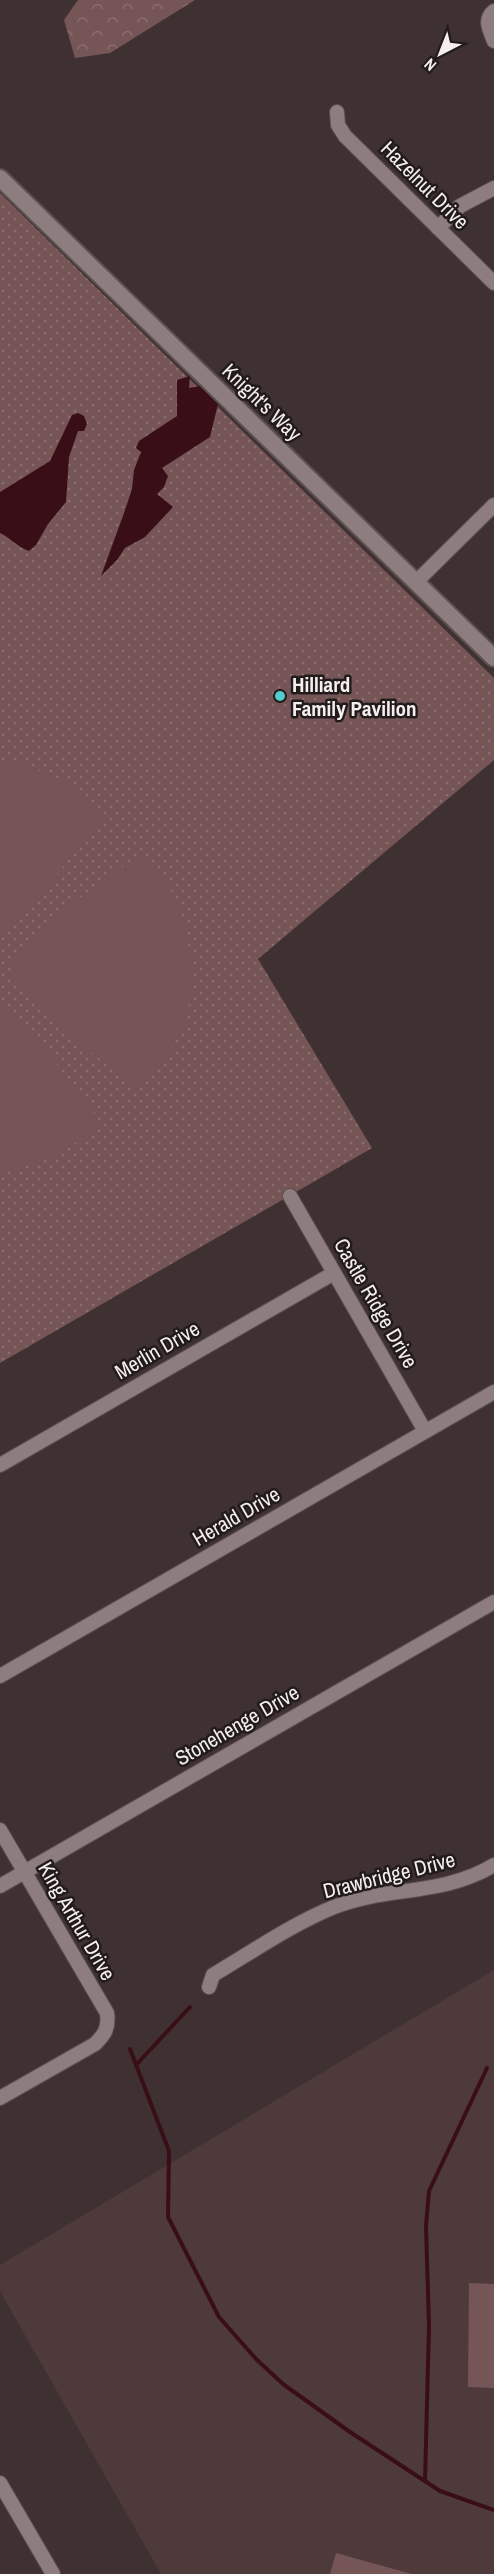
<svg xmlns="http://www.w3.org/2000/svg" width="494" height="2574" viewBox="0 0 494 2574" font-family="'Archivo Narrow',sans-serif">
	<defs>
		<pattern id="forest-crowns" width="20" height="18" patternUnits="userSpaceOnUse" patternTransform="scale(1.5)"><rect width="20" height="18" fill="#765557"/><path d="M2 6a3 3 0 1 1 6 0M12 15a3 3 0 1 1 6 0" fill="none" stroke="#8a6e6f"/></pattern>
		<pattern id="park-dots" width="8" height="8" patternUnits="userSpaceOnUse" patternTransform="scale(1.5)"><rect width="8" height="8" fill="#765557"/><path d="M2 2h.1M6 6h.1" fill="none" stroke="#8a6e6f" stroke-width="1.8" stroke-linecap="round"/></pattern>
	</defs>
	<rect width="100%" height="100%" fill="#3f3132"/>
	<!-- built -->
	<path fill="#4e3a3b" d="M494 1970V2574H161L0 2291V2265Z"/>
	<!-- forest -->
	<path fill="url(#forest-crowns)" d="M78 0H195L110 53 75 58 64 20Z"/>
	<!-- park -->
	<path fill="url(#park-dots)" d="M0 193 494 678V760L258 959 372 1148 0 1363Z"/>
	<!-- pitch -->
	<g fill="#765557">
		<path d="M0 761 17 762 69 783 105 814 46 888 0 932Z"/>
		<path d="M142 853C150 864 160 875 168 886 189 920 198 983 185 1021 175 1048 156 1069 138 1090L63 1029 14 977V955L63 910Z"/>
		<path d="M0 1001 41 1043 101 1123C65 1151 48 1166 0 1170Z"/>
		<path d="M469 2283 494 2284V2388L468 2387Z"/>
		<path d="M336 2553 412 2574H330Z"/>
	</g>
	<!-- water -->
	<g fill="#3a0e16">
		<path d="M190 376 189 388 200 386 218 404 210 437 162 468 168 476 164 487 157 494 173 507 145 537 125 548 117 560 101 576 124 513 132 489 134 470 141 452 136 448 139 441 177 416V380Z"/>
		<path d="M78 413 84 416 87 424 84 431H78L69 457 66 502 48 524 36 545 29 551C19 548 9 537 0 533V492L50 461 72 415Z"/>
	</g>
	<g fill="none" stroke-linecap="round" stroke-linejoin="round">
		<!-- stream -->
		<g stroke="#3a0e16" stroke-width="4">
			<path d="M130 2049 169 2151 168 2217 219 2317 256 2359 283 2384 350 2432 440 2491 494 2510"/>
			<path d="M136 2065 190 2007"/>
			<path d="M425 2481 429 2326 426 2226 429 2191 487 2068"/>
		</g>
		<!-- minor casing -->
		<g stroke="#5c5051" stroke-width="16">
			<g id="minor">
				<path d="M494 11C483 20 490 30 494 41"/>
				<path d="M337 112 338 125 345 136 494 283"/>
				<path d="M438 228 460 206 494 188"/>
				<path d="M416 582 494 505"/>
				<path d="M290 1196 425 1431"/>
				<path d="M0 1465 334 1273"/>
				<path d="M0 1676 494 1392"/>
				<path d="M0 1830 107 2013C109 2028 105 2034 95 2044L0 2098"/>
				<path d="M0 1886 494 1602"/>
				<path d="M209 1987 213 1975C252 1952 292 1924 334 1907 387 1886 443 1896 494 1865"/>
				<path d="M0 2483 53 2574"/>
			</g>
		</g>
		<!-- secondary casing -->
		<g stroke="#5c5051" stroke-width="20">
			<path id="secondary" d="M0 178 494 658"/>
		</g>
		<!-- minor -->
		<use href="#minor" stroke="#8e7d7e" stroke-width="14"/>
		<!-- secondary -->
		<use href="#secondary" stroke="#8e7d7e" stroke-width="16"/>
	</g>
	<!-- markers -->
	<circle fill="#53cdcb" stroke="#221b1b" stroke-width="2" cx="280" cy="696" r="6"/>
	<g text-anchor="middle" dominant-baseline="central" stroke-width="5" stroke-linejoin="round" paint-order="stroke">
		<!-- street labels -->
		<g font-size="21" fill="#f6eded" stroke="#221b1b">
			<text transform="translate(425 185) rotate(45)">Hazelnut Drive</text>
			<text transform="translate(262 402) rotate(44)">Knight's Way</text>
			<text transform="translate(376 1303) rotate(60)">Castle Ridge Drive</text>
			<text transform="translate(157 1350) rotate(-30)">Merlin Drive</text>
			<text transform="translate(236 1516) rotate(-30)">Herald Drive</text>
			<text transform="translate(237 1725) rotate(-30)">Stonehenge Drive</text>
			<text transform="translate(389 1875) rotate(-14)">Drawbridge Drive</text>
			<text transform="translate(77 1921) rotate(60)">King Arthur Drive</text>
		</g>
		<!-- poi labels -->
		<g font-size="21" font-weight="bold" fill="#f6eded" stroke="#221b1b" text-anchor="start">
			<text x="292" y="684">Hilliard<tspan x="292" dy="24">Family Pavilion</tspan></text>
		</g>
	</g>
	<!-- north arrow -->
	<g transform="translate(440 54) rotate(222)" stroke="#221b1b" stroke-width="4.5" paint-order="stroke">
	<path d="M0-4.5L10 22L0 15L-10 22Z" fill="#f6eded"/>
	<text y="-9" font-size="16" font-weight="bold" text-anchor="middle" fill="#f6eded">N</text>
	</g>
</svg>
